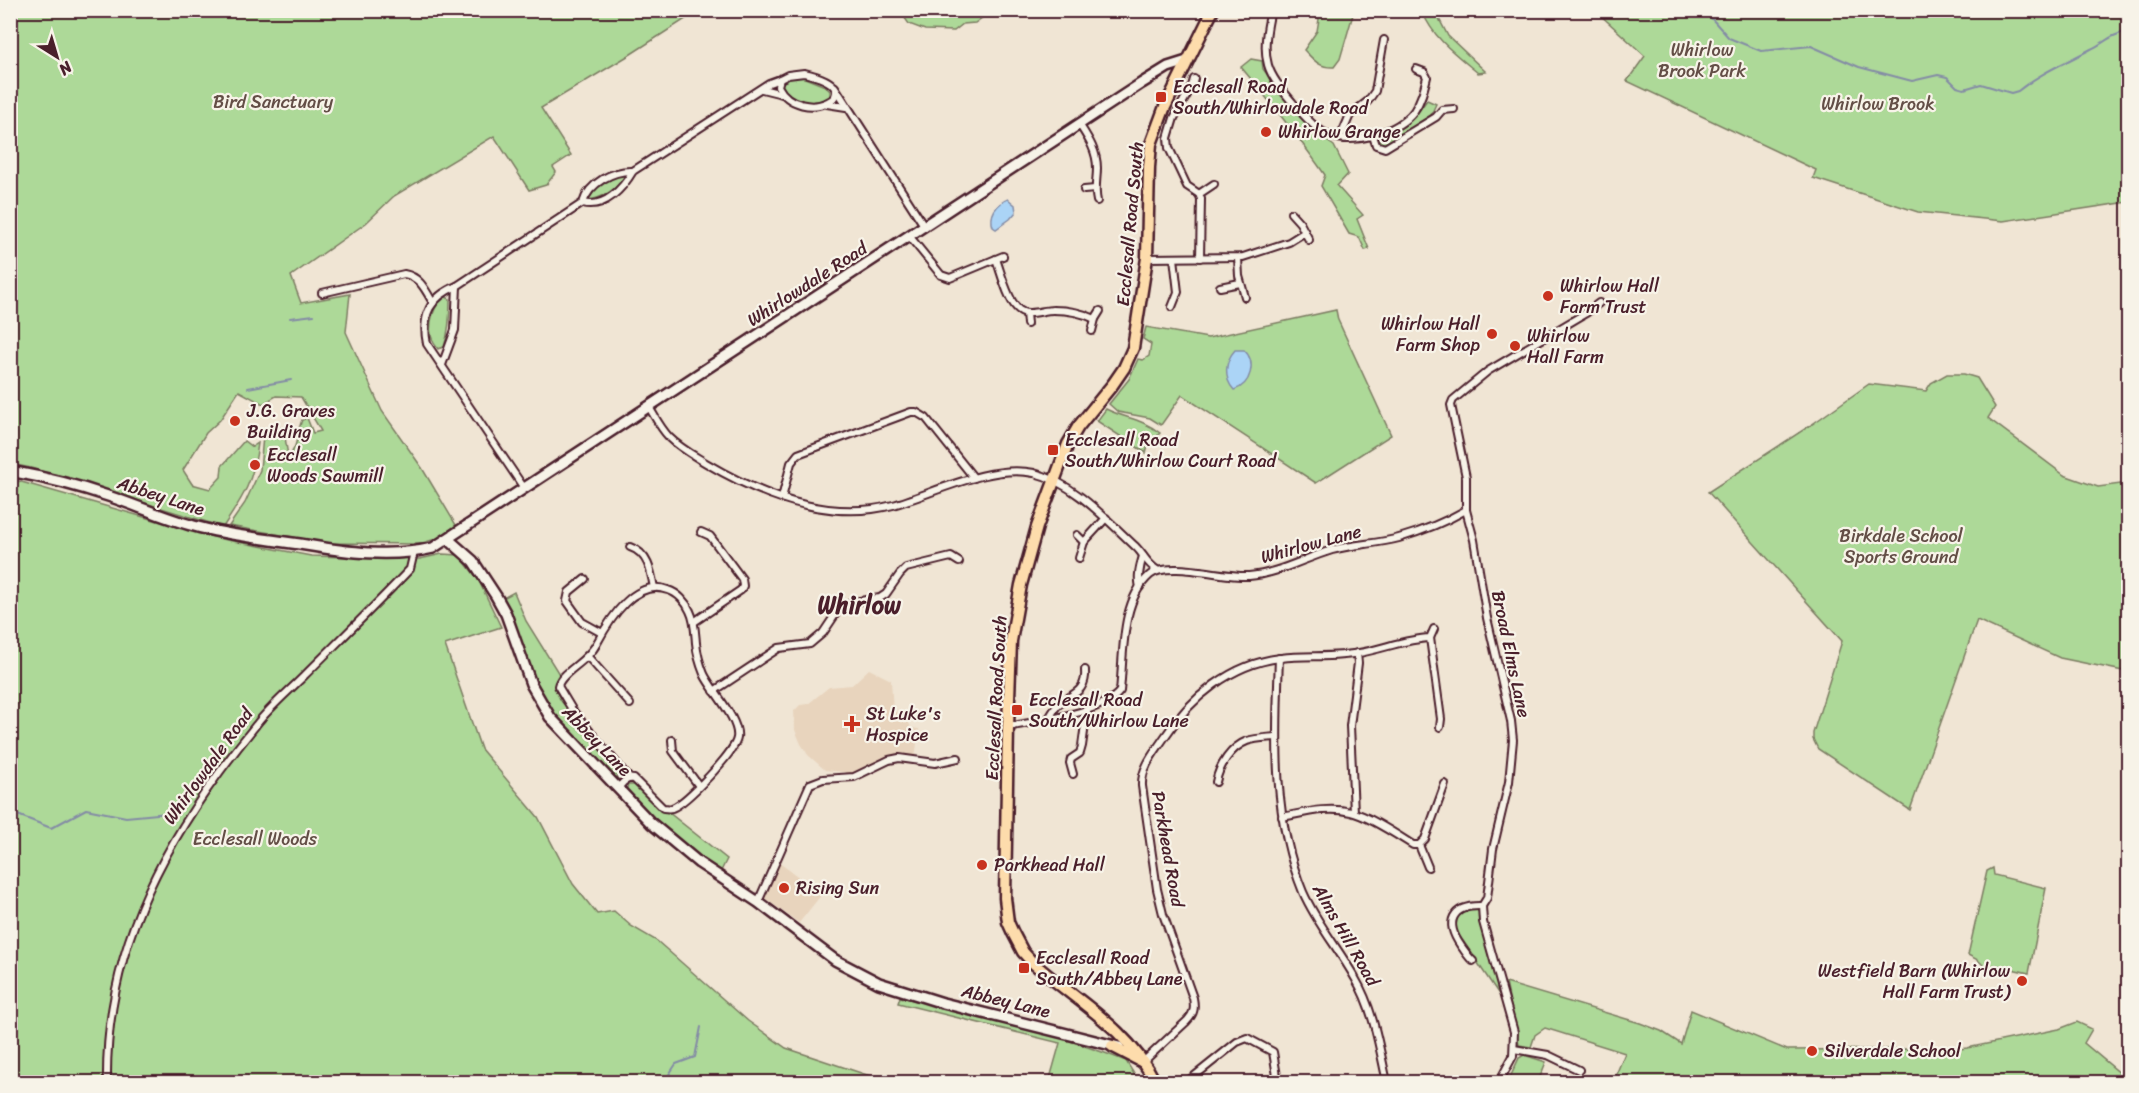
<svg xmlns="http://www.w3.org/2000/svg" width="2139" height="1093" viewBox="0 0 2139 1093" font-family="Sriracha,sans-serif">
	<rect width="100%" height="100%" fill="#f0e5d4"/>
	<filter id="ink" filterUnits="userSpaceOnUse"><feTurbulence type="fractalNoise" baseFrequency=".0167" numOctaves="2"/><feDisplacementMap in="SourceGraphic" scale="12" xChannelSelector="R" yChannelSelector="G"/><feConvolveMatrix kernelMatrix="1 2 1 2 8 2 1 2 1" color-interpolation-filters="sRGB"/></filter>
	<g filter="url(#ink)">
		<!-- built -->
		<g fill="#e8d4bd">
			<path d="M869 669 891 680 893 711 901 714 908 720 911 728 919 729 915 758 897 756 888 757 848 776 844 772 825 770 808 755 801 744 795 730 794 711 800 705 808 704 829 687 852 685Z"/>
			<path d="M778 862 822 894 799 923 762 896Z"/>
		</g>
		<!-- green -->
		<g fill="#add998" stroke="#7c7c62" stroke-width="1.5">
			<path d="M10 11H698L631 54 541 108 571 155 553 167 556 172 546 185 529 190 494 136 394 196 366 223 291 276 301 303 350 294 346 332 382 411 422 468 456 525 439 538 419 544 328 543 229 526 245 503 260 470 263 436 277 426 284 431 288 456C298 449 297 431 302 420L307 418 313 433 321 431 301 397 276 396 263 404 239 391 220 420 206 433 183 470 192 484 210 489 221 477 222 466 244 441 252 447 258 443C254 480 244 496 223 527L31 468 11 464Z"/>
			<path d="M900 11H991L975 23 963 24 954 31 925 30 909 24Z"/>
			<path d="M1314 11H1354L1340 59 1334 67C1319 68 1314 60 1304 50L1317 31 1319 19Z"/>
			<path d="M1422 11H1435L1448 36 1486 72 1478 73C1455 54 1433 38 1422 11Z"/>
			<path d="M1596 11H2128V202L2003 221 1918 212 1813 178 1816 170 1627 81 1645 56Z"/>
			<path d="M1251 59 1262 61 1263 69 1298 115 1313 131 1334 146 1348 174 1337 186 1363 215 1357 219 1369 249 1365 250 1359 237 1349 234 1321 186 1325 175C1299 137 1271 103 1241 67Z"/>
			<path d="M800 76 825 86 830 91V97C815 109 792 99 781 87L782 83 789 78Z"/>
			<path d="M1427 100 1436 104 1431 115 1387 144H1381L1380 139C1385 134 1391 132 1397 128 1410 121 1419 112 1427 100Z"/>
			<path d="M626 173 625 178C616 189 602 199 588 200L589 193C601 184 611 177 626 173Z"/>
			<path d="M444 296 450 299C450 315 449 332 444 347L438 349C424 333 431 310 444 296Z"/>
			<path d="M1336 310 1338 320 1391 435 1316 483 1182 395 1161 425 1150 418 1118 412 1109 404 1129 379 1138 359 1143 360 1149 356 1151 344 1143 339 1146 327 1208 338Z"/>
			<path d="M1947 374H1964L1977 378 1995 407 1988 418 2064 475 2098 487 2128 483V672L2060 658 1977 620 1910 810 1818 749 1813 739V733L1842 641 1708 492 1811 425 1869 384 1926 391 1931 383Z"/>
			<path d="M1106 409C1126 419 1141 418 1160 433L1148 445 1146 453 1097 421Z"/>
			<path d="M11 479 217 538 311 556 420 559 442 554 459 555 478 579 501 627 445 645 481 749 538 817 573 884 597 914 614 911 631 926 657 941 748 1021 786 1048 876 1078 874 1082H11Z"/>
			<path d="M514 592 526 621 559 674C552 685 555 691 562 702L619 769 621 773 616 777 612 776 564 725 541 696 503 598Z"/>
			<path d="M628 785H634L727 859 720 873C685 849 659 824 628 794L626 790Z"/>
			<path d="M1993 868 1994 875 2046 888 2029 973 1995 965 1986 968 1978 960 1968 955 1987 871Z"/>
			<path d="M1476 909 1480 913 1504 1002 1455 929V920L1461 912Z"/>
			<path d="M1506 983 1640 1023 1661 1031 1681 1044 1691 1010 1787 1050 1912 1049 1927 1053 1967 1048 2059 1029 2077 1022 2092 1029 2084 1043 2128 1080 2125 1082H1613L1625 1053 1545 1028 1535 1035 1531 1047 1519 1045Z"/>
			<path d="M900 997 1026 1026 1105 1053 1126 1061 1139 1082H1049L1060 1043 898 1003Z"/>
			<path d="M1524 1055 1546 1062 1538 1082H1508L1519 1058Z"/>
		</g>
		<!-- water -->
		<g fill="#abd4f6" stroke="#848ca5" stroke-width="1.5">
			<path d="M1008 199 1015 205 1016 212 1010 219 996 229 993 227C989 215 996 204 1008 199Z"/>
			<path d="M1235 350H1244C1257 362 1251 385 1234 390 1223 378 1225 361 1235 350Z"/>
		</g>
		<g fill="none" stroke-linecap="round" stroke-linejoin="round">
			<!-- stream -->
			<g stroke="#848ca5" stroke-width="2">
				<path d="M1704 10 1729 38 1761 51 1811 46 1859 67 1912 81 1938 75 1947 77 1957 87 1964 89 1981 84 2011 93 2018 91C2040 73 2067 62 2091 49 2104 43 2113 33 2128 32"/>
				<path d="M290 318 314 315"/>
				<path d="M248 388 291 380"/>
				<path d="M10 812 51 828 86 809 126 817 168 813"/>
				<path d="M664 1082 676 1064 695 1057 701 1027"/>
			</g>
			<!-- minor casing -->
			<g stroke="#4a1f2b" stroke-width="10">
				<g id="minor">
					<path d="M1271 10C1267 28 1263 48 1268 65 1272 79 1284 92 1293 103 1303 114 1315 130 1331 136 1355 145 1398 132 1414 111 1421 101 1424 89 1427 77L1424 72 1416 69"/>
					<path d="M804 73C880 90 800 129 778 86L780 79 788 75Z"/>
					<path d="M1194 79 1192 86 1174 118 1168 138 1169 148 1187 186 1199 194 1201 199 1200 258"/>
					<path d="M835 87 925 227"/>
					<path d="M762 89 782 94"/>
					<path d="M827 104 846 107"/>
					<path d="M1079 124C1088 138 1097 151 1097 168 1097 180 1094 189 1097 201"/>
					<path d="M1373 136 1376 145 1385 148 1436 117 1442 110 1454 109"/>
					<path d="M1340 138 1350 115 1368 101 1375 91 1384 40"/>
					<path d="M633 171C613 170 589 183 583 203 605 209 623 188 633 171L769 83 780 79"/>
					<path d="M1084 190 1095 189"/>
					<path d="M1199 194 1214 184"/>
					<path d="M1291 213 1300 223 1309 240"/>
					<path d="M910 237 941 275 950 278 1003 256"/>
					<path d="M1147 258 1243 257 1289 242 1305 232"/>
					<path d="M1238 258 1239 276 1245 297"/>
					<path d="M996 259C1001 272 1007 298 1017 308 1026 318 1041 310 1053 310 1066 310 1083 313 1095 319"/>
					<path d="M1220 287 1240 283"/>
					<path d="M322 293 404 274C420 277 425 289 433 303"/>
					<path d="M1172 307 1178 292 1174 258"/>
					<path d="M1026 313 1027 324"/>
					<path d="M1092 331 1095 319 1100 311"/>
					<path d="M442 365 455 330 457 286"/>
					<path d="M649 407C655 417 661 429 669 437 680 448 693 455 706 463 760 495 829 522 893 505 935 493 989 464 1034 473 1073 482 1107 520 1136 547 1144 555 1147 564 1157 570"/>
					<path d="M524 488 427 344C421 315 430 297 457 286L583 203"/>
					<path d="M782 498 791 463 798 454 911 412H916L926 418 974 478"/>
					<path d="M1077 535 1084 542"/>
					<path d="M630 547C648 553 651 571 654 588"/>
					<path d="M1079 558 1084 542 1106 518"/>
					<path d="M585 579 569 592 567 601 582 622 602 633"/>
					<path d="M1140 587C1137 577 1140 566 1143 556"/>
					<path d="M694 622 741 590 743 586 742 579 710 536 701 532"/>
					<path d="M1430 638 1441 719 1440 727"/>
					<path d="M588 657 630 704"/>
					<path d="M1279 658C1276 738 1272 817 1303 892 1317 924 1339 949 1355 978 1374 1010 1379 1047 1387 1082"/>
					<path d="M714 691 779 648 810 644 823 633 839 609 853 602 880 598 886 594 900 574 906 568 951 557 959 562"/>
					<path d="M1049 718C1052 714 1054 709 1057 706 1069 694 1087 694 1085 670"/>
					<path d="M1008 727C1036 721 1104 713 1120 691 1124 655 1120 601 1150 575 1167 560 1226 578 1249 576 1277 574 1305 558 1332 550 1354 544 1377 544 1399 538 1423 531 1445 522 1466 510"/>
					<path d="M672 740 673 751 699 786"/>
					<path d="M1073 774 1070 763 1071 759 1080 753 1082 746 1087 710"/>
					<path d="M1216 782C1219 766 1231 747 1247 741 1256 738 1266 738 1276 737"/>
					<path d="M618 788C623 782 626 778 634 779L663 808C667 808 668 809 672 808 686 803 735 752 737 738 740 720 712 691 704 674 700 664 697 654 696 643 695 632 695 621 690 611 686 602 678 593 668 590 635 578 610 619 597 643 588 662 561 672 558 686L573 711 629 778"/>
					<path d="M1354 812 1350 726 1358 663 1357 653"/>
					<path d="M1282 817C1304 813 1328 806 1351 812 1369 816 1397 835 1413 845H1419L1425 839 1445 784"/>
					<path d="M1419 845 1428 867"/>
					<path d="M758 902 810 784 823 779 854 777 889 760 899 758 935 763 958 758"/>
					<path d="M1473 961C1468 957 1465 951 1461 946 1444 922 1452 905 1482 906"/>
					<path d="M1514 1049 1548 1055 1579 1070"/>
					<path d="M1143 1062 1187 1021C1194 1014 1195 1008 1193 998L1163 914 1157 889 1142 786C1141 768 1154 753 1164 738 1190 698 1232 663 1281 658 1307 655 1334 658 1359 653 1383 649 1405 639 1430 638L1434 629"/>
					<path d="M107 1082C105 943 170 830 256 725 270 707 288 692 304 676 339 641 375 606 410 569L414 552"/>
					<path d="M1187 1082 1237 1042 1247 1038 1273 1052 1278 1082"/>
					<path d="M1499 1082 1513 1056 1514 1032 1483 922 1482 906 1487 898 1493 849 1509 782 1513 740 1511 721 1487 618 1474 540 1466 510V477L1451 405 1453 400 1488 371 1586 313 1599 303"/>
				</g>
			</g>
			<!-- secondary casing -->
			<g stroke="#4a1f2b" stroke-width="14">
				<g id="secondary">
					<path d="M10 471C43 477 76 485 108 496 136 505 164 518 194 526 230 536 268 539 306 545 347 552 391 558 433 548L1142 83 1168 67 1187 61"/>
					<path d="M448 539 473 561 496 596 506 614 531 684 550 717 651 823 699 863 758 902 835 960 879 983 943 1003 1119 1047"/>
				</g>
			</g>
			<!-- primary casing -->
			<g stroke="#4a1f2b" stroke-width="15">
				<g id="primary">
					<path d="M1112 1046 1143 1062"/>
					<path d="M1155 1082C1128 1028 1076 1001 1032 962L1023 952 1013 933 1008 922 1005 898 1008 727 1011 641 1021 585 1037 527 1068 444 1078 427 1113 384 1124 368 1133 348 1147 258 1149 167 1151 144 1164 109 1213 10"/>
				</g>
			</g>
			<!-- minor -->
			<use href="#minor" stroke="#f7f3e8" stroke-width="6"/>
			<!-- secondary -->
			<use href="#secondary" stroke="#f7f3e8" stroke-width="9"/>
			<!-- primary -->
			<use href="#primary" stroke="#fddcac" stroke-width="10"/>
		</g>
	</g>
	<!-- markers -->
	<g fill="#c8321e" stroke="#f7f3e8" stroke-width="2">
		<rect x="1155" y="91" width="12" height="12" rx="3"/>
		<circle cx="1266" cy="132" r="6"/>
		<circle cx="1548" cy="296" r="6"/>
		<circle cx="1492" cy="334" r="6"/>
		<circle cx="1515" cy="346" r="6"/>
		<circle cx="235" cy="421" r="6"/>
		<rect x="1047" y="444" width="12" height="12" rx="3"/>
		<circle cx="255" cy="465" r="6"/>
		<rect x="1011" y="704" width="12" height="12" rx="3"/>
		<path d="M849 715h6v6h6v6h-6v6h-6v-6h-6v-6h6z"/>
		<circle cx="982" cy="865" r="6"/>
		<circle cx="784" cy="888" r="6"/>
		<rect x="1018" y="962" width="12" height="12" rx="3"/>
		<circle cx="2022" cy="981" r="6"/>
		<circle cx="1812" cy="1051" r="6"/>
	</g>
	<g text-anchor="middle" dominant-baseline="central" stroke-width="4.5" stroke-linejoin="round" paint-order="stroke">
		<!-- park labels -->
		<g font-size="18" fill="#634e46" stroke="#f7f3e8">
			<text x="1702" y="50">Whirlow<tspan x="1702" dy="21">Brook Park</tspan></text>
			<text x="273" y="102">Bird Sanctuary</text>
			<text x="1878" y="104">Whirlow Brook</text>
			<text x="1901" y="536">Birkdale School<tspan x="1901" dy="21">Sports Ground</tspan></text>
			<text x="255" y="839">Ecclesall Woods</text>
		</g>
		<!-- poi labels -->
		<g font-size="18" fill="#4a1f2b" stroke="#f7f3e8" text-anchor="start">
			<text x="1173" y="87">Ecclesall Road<tspan x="1173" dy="21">South/Whirlowdale Road</tspan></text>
			<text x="1278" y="132">Whirlow Grange</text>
			<text x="1560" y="286">Whirlow Hall<tspan x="1560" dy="21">Farm Trust</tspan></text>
			<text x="1480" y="324" text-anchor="end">Whirlow Hall<tspan x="1480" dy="21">Farm Shop</tspan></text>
			<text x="1527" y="336">Whirlow<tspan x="1527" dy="21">Hall Farm</tspan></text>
			<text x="247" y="411">J.G. Graves<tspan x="247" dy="21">Building</tspan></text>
			<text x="1065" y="440">Ecclesall Road<tspan x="1065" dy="21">South/Whirlow Court Road</tspan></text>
			<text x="267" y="455">Ecclesall<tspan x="267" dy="21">Woods Sawmill</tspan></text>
			<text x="1029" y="700">Ecclesall Road<tspan x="1029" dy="21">South/Whirlow Lane</tspan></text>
			<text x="866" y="714">St Luke's<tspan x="866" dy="21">Hospice</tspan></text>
			<text x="994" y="865">Parkhead Hall</text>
			<text x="796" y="888">Rising Sun</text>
			<text x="1036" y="958">Ecclesall Road<tspan x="1036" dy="21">South/Abbey Lane</tspan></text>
			<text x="2010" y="971" text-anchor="end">Westfield Barn (Whirlow<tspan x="2010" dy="21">Hall Farm Trust)</tspan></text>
			<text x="1824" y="1051">Silverdale School</text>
		</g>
		<!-- street labels -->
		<g font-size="18" fill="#4a1f2b" stroke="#f7f3e8">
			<text transform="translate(1130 224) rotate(-85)">Ecclesall Road South</text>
			<text transform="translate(807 284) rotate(-33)">Whirlowdale Road</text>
			<text transform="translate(161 496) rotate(18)">Abbey Lane</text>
			<text transform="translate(1311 544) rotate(-15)">Whirlow Lane</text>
			<text transform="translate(1511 654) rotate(78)">Broad Elms Lane</text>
			<text transform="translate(996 698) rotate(-87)">Ecclesall Road South</text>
			<text transform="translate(597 741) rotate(46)">Abbey Lane</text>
			<text transform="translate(208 766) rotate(-54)">Whirlowdale Road</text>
			<text transform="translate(1168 849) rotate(80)">Parkhead Road</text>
			<text transform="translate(1346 935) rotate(60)">Alms Hill Road</text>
			<text transform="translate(1006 1001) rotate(14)">Abbey Lane</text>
		</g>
		<!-- district labels -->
		<g font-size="24" font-weight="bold" fill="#4a1f2b" stroke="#f7f3e8">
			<text x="859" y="605">Whirlow</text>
		</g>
	</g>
	<!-- margin -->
	<rect width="2139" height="1093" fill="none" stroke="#f7f3e8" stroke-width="36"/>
	<rect x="18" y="18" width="2103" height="1057" fill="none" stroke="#4a1f2b" stroke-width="2" filter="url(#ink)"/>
	<!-- north arrow -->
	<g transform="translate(57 57) rotate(143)" stroke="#f7f3e8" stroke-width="4.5" paint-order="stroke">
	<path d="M0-4.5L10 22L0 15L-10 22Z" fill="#4a1f2b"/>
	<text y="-9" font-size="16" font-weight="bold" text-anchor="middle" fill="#4a1f2b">N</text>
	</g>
</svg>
